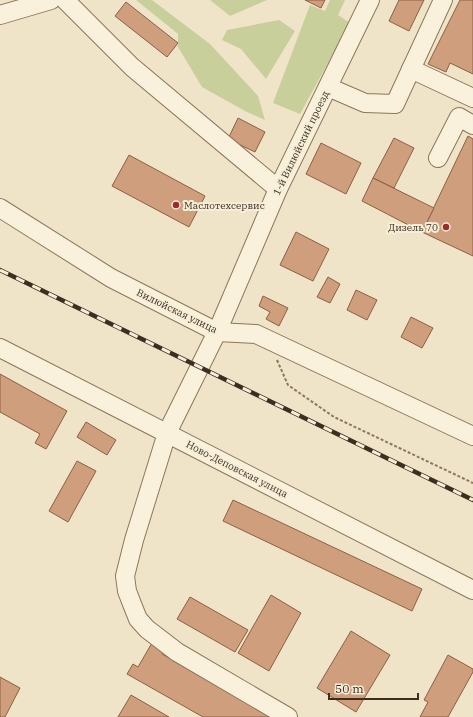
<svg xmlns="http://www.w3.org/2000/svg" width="473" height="717" viewBox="0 0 473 717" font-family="'IBM Plex Serif',serif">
	<rect width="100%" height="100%" fill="#f0e4c8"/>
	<!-- green -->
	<g fill="#c9cf9b">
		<path d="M136 0H152L210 44 258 96 265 120 245 111 202 87 178 47V34Z"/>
		<path d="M210 0H267L230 16Z"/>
		<path d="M330 0H345L338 15 350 23 300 114 273 103 310 5 325 11Z"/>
		<path d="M279 20 295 31 266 79 241 49 222 40 227 30Z"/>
	</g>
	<!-- building -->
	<g fill="#cf9f7d" stroke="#8d5f41">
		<path d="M305 0H325L321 8Z"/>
		<path d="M399 0H424L409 31 389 21Z"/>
		<path d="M460 0H473V74L450 63 446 72 428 64Z"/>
		<path d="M126 2 178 43 167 57 115 16Z"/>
		<path d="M238 118 265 132 255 152 228 139Z"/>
		<path d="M468 136 473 139V256L422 232Z"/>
		<path d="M394 138 414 148 394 188 373 178Z"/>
		<path d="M321 143 361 163 346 194 306 174Z"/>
		<path d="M129 155 205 196 189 227 112 186Z"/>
		<path d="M373 178 434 208 422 232 362 201Z"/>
		<path d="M296 232 329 249 313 281 280 265Z"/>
		<path d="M328 277 340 284 330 303 317 297Z"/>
		<path d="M356 290 377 300 367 320 347 310Z"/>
		<path d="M263 296 288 308 279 326 266 319 270 312 259 306Z"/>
		<path d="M411 317 433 328 422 348 401 337Z"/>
		<path d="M0 374 67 411 46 449 35 443 40 434 0 412Z"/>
		<path d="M86 422 116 440 107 455 77 437Z"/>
		<path d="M77 461 96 471 68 522 49 511Z"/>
		<path d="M233 500 422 589 412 611 223 521Z"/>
		<path d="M271 595 301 613 269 671 238 653Z"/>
		<path d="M190 597 248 630 235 652 177 619Z"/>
		<path d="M351 631 390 655 356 712 317 688Z"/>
		<path d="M152 643 164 650 162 654 273 717H203L127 674 133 664 138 667Z"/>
		<path d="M448 655 473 669V672L448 717H420L428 702 424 700Z"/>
		<path d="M0 677 20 688 5 717H0Z"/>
		<path d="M131 695 169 717H118Z"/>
	</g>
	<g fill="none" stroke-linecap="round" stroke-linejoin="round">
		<!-- minor casing -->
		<g stroke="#8d765c" stroke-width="20">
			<g id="minor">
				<path d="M65 0 132 67 278 189"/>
				<path d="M0 15 51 0"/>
				<path d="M411 69 473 98"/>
				<path d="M328 87 365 103 395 104 443 0"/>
				<path d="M438 158 459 117 473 125"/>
				<path d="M0 208 111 278 217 332 256 334 473 436"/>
				<path d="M0 348 473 590"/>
				<path d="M288 717 177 652 147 629 138 619 132 604 127 591 125 576 134 540 167 433 217 332 278 189 370 0"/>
			</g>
		</g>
		<!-- path -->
		<path stroke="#8d765c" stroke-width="2" stroke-dasharray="3 2" stroke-linecap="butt" d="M277 360 288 385 334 417 473 483"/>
		<!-- minor -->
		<use href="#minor" stroke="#faf1dc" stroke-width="18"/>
		<!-- rail casing -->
		<g stroke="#3d2e20" stroke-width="4.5">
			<path id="rail" d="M0 270 473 500"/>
		</g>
		<!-- rail -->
		<use href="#rail" stroke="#f7eed8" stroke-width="3" stroke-dasharray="9" stroke-linecap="butt"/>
	</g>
	<!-- markers -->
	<g fill="#9e2a2b" stroke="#f7eed8" stroke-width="1.5">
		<circle cx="176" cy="205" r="4"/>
		<circle cx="446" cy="227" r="4"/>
	</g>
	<g text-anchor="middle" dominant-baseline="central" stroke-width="4" stroke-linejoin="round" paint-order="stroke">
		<!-- street labels -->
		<g font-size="10" fill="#3d2e20" stroke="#f7eed8">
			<text transform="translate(301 143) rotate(-64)">1-й Вилюйский проезд</text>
			<text transform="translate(177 311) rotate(26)">Вилюйская улица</text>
			<text transform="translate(237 469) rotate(27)">Ново-Деповская улица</text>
		</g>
		<!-- poi labels -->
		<g font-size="10" fill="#3d2e20" stroke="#f7eed8" text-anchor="start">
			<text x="184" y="205">Маслотехсервис</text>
			<text x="438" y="227" text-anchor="end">Дизель 70</text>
		</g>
	</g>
	<!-- scale -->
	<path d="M329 693v6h89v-6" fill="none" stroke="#3d2e20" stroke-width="2"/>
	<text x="335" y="693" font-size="12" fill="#3d2e20" stroke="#f7eed8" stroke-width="3" paint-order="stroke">50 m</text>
</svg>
